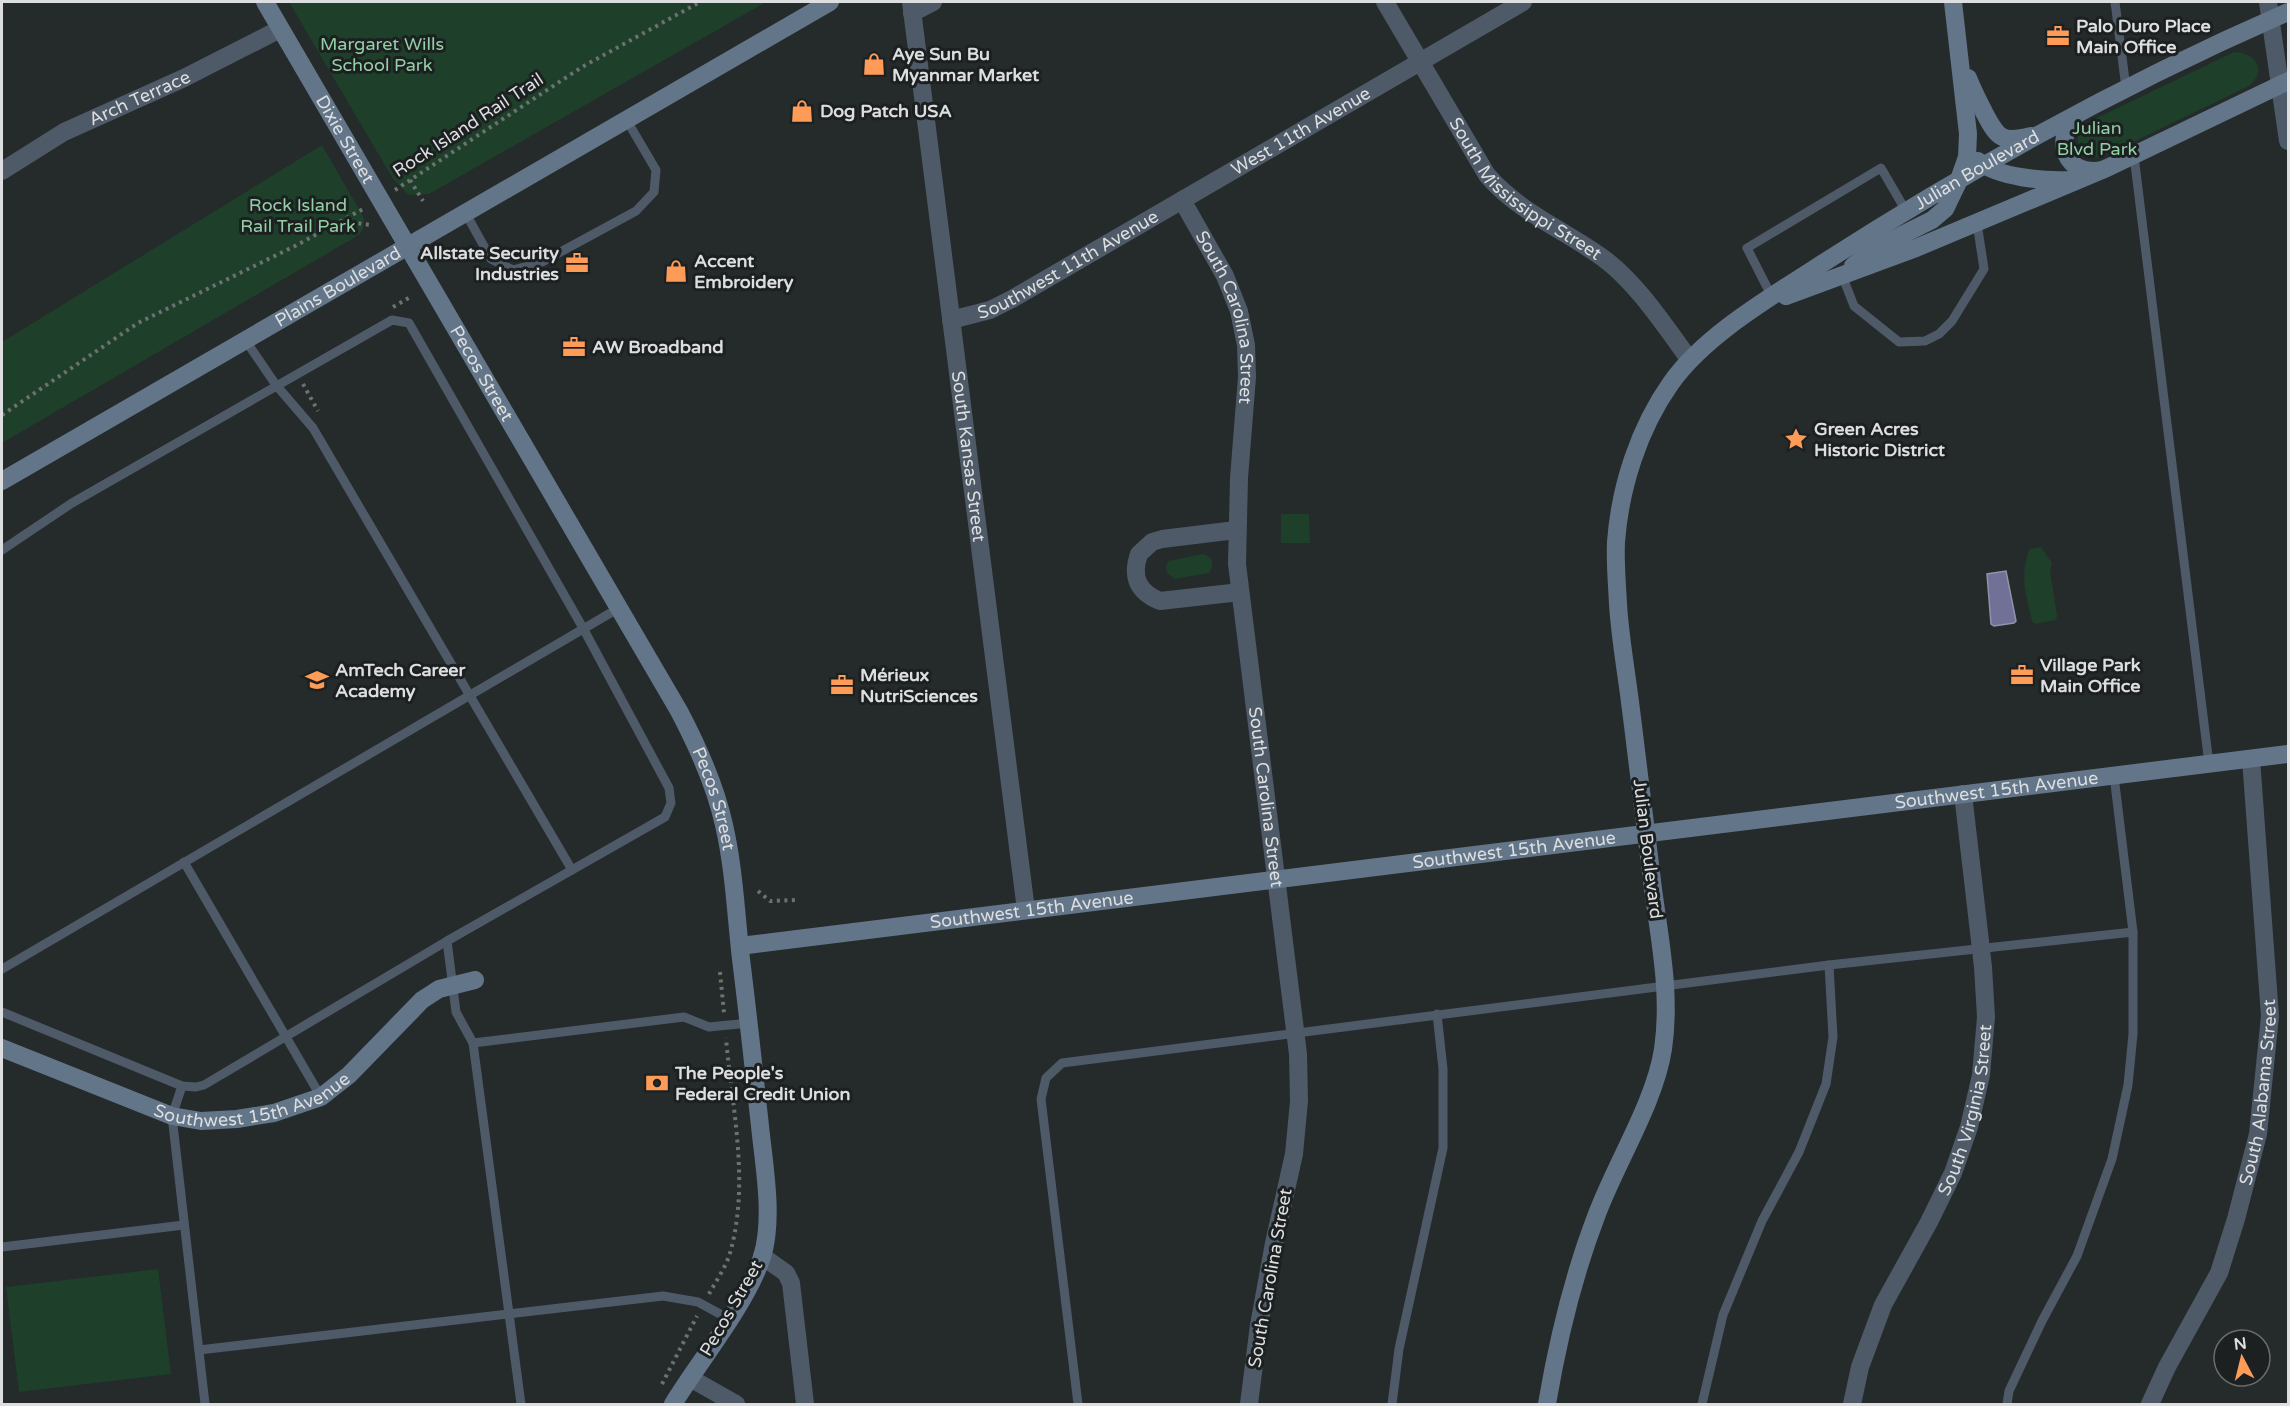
<svg xmlns="http://www.w3.org/2000/svg" width="2290" height="1406" viewBox="0 0 2290 1406" font-family="'Varela Round',sans-serif">
	<rect width="100%" height="100%" fill="#252a2b"/>
	<!-- green -->
	<g fill="#1e3f29">
		<path d="M289 2H766L429 194 408 195 393 179Z"/>
		<path d="M2234 52C2255 52 2268 70 2249 86L2102 157C2078 160 2074 146 2080 126Z"/>
		<path d="M322 145 364 218 363 229 359 235 2 443V342Z"/>
		<path d="M1281 514H1309L1310 543H1281Z"/>
		<path d="M2041 547 2052 563 2050 570 2057 616 2056 620 2035 624 2032 621C2025 590 2020 580 2029 549Z"/>
		<path d="M1203 554C1213 556 1215 565 1209 573L1175 579 1167 573 1166 566 1169 561Z"/>
		<path d="M158 1269 171 1374 19 1392 6 1287Z"/>
	</g>
	<!-- water -->
	<path fill="#717096" stroke="#9191ac" stroke-width="1.5" d="M2006 571 2016 621 2014 623 1994 626 1991 624 1987 574Z"/>
	<g fill="none" stroke-linecap="round" stroke-linejoin="round">
		<!-- path -->
		<g stroke="#6d7172" stroke-width="4" stroke-dasharray="3 4.5" stroke-linecap="butt">
			<path d="M410 180 423 201"/>
			<path d="M395 190 582 67 700 2"/>
			<path d="M336 225 356 223 371 225"/>
			<path d="M393 307 412 296"/>
			<path d="M303 384 318 411"/>
			<path d="M2 415 138 323 295 246 365 208"/>
			<path d="M758 891 770 901 796 900"/>
			<path d="M720 972 724 1013"/>
			<path d="M709 1294C716 1281 726 1267 730 1253 750 1183 732 1109 726 1038"/>
			<path d="M662 1384 697 1316"/>
		</g>
		<!-- lane -->
		<g stroke="#4e5a67" stroke-width="9">
			<path d="M2115 2 2126 88"/>
			<path d="M2134 156 2209 764"/>
			<path d="M465 212 491 259 513 270 542 262 636 211 654 192 656 170 626 119"/>
			<path d="M1842 275 1854 306 1899 342 1925 341 1939 334 1952 321 1984 269 1977 223"/>
			<path d="M1772 297 1747 248 1881 168 1906 211"/>
			<path d="M246 341 276 385 313 428 572 870"/>
			<path d="M2 550 72 503 392 320 409 323 583 628 669 788 671 803 665 817 447 941 456 1012 473 1043 521 1404"/>
			<path d="M184 862 321 1097"/>
			<path d="M2 969 619 608"/>
			<path d="M2 1012 182 1086 196 1087 204 1085 447 941"/>
			<path d="M473 1043 684 1017 709 1027 749 1023"/>
			<path d="M182 1086 172 1116 205 1404"/>
			<path d="M2 1247 184 1225"/>
			<path d="M199 1350 663 1296 698 1302 729 1319"/>
			<path d="M1078 1404 1041 1099 1046 1078 1062 1063 1829 965 2133 932"/>
			<path d="M1392 1404 1399 1349 1443 1148V1069L1437 1014"/>
			<path d="M1702 1404 1723 1315 1762 1221 1799 1152 1826 1084 1833 1037 1829 965"/>
			<path d="M2007 1404 2009 1391 2042 1321 2077 1256 2112 1159 2128 1085 2133 1034V932L2114 776"/>
		</g>
		<!-- street -->
		<g stroke="#4e5a67" stroke-width="18">
			<path id="s1" d="M911 2 1026 910"/>
			<path id="s2" d="M1385 2 1487 175C1520 213 1563 229 1603 258 1636 282 1665 326 1689 359"/>
			<path d="M2268 2 2288 141"/>
			<path d="M912 13 933 2"/>
			<path id="s3" d="M2 171 64 132 184 78 280 29"/>
			<path id="s4" d="M1182 200 1225 276 1239 311 1246 345 1247 377 1239 478 1237 564 1298 1054 1299 1101 1294 1154 1274 1243 1259 1325 1249 1404"/>
			<path id="s5" d="M951 320 990 310 1012 299 1523 2"/>
			<path d="M1236 530 1162 539 1152 542 1139 554C1131 577 1138 592 1160 601L1240 592"/>
			<path d="M762 1256 786 1273 791 1283 805 1404"/>
			<path d="M690 1378 736 1404"/>
			<path id="s6" d="M1852 1404 1860 1367 1883 1305 1929 1222 1953 1173 1969 1127 1981 1075 1986 1017 1983 967 1963 794"/>
			<path id="s7" d="M2150 1404 2167 1367 2219 1273 2236 1219 2258 1134 2270 1016 2251 759"/>
		</g>
		<!-- secondary -->
		<g stroke="#637589" stroke-width="18">
			<path id="s8" d="M265 2 679 711C698 747 715 784 724 825 734 868 736 915 741 959 748 1015 754 1071 760 1126 764 1166 774 1218 762 1257 746 1305 700 1360 673 1404"/>
			<path d="M1968 78C1973 91 1979 102 1985 114 1998 139 2003 143 2031 136"/>
			<path d="M2075 117C2053 141 2066 177 2102 170"/>
			<path d="M1978 161C2000 178 2043 181 2070 180"/>
			<path d="M1853 266 1874 249 1932 220 1945 209 1959 180 1967 157 1968 134 1953 2"/>
			<path d="M1786 296 1916 248 2107 168 2288 81"/>
			<path id="s9" d="M2 481 830 2"/>
			<path id="s10" d="M740 946 2288 754"/>
			<path id="s11" d="M2 1048 172 1116 201 1121 237 1119 274 1113 321 1097 349 1075 422 1000 439 989 475 980"/>
			<path id="s12" d="M1547 1404C1558 1339 1573 1276 1597 1214 1616 1163 1655 1102 1663 1049 1671 995 1660 941 1653 889 1645 826 1638 764 1630 702 1626 670 1620 637 1618 604 1617 584 1615 562 1616 542 1620 487 1639 428 1671 383 1704 336 1769 298 1817 267 1967 170 2125 83 2288 12"/>
		</g>
	</g>
	<!-- icons -->
	<defs>
		<g id="office-bare" transform="scale(1.8)"><path d="M-6-3h4V-5.5h4V-3h4V5H-6ZM-1-4.5V-3h2v-1.5ZM-6 0V1H6V0Z" fill="#fe9c57" stroke="#1c2021" stroke-width="2.5" paint-order="stroke"/></g>
		<g id="shop-bare" transform="scale(1.8)"><path d="M-5-2.5h2.3a2.7 3.5 0 0 1 5.4 0H5L5.5 6h-11ZM-1.5-2.5h3a1.5 2.3 0 0 0-3 0Z" fill="#fe9c57" stroke="#1c2021" stroke-width="2.5" paint-order="stroke"/></g>
		<g id="sight-bare" transform="scale(1.8)"><path d="M0-6L1.8-2.2L6-1.7L2.9 1.2L3.7 5.4L0 3.3L-3.7 5.4L-2.9 1.2L-6-1.7L-1.8-2.2Z" fill="#fe9c57" stroke="#1c2021" stroke-width="2.5" paint-order="stroke"/></g>
		<g id="school-bare" transform="scale(1.8)"><path d="M0-5L7-2L0 1L-7-2ZM-4 1L0 2.5L4 1V4Q0 6-4 4Z" fill="#fe9c57" stroke="#1c2021" stroke-width="2.5" paint-order="stroke"/></g>
		<g id="bank-bare" transform="scale(1.8)"><path d="M-6-4H6V4H-6ZM0-2.3a2.3 2.3 0 1 0 0 4.6a2.3 2.3 0 1 0 0-4.6Z" fill="#fe9c57" stroke="#1c2021" stroke-width="2.5" paint-order="stroke"/></g>
	</defs>
	<g fill-rule="evenodd">
		<use href="#office-bare" x="2058" y="36"/>
		<use href="#shop-bare" x="874" y="64"/>
		<use href="#shop-bare" x="802" y="111"/>
		<use href="#office-bare" x="577" y="263"/>
		<use href="#shop-bare" x="676" y="271"/>
		<use href="#office-bare" x="574" y="347"/>
		<use href="#sight-bare" x="1796" y="439"/>
		<use href="#office-bare" x="2022" y="675"/>
		<use href="#school-bare" x="317" y="680"/>
		<use href="#office-bare" x="842" y="685"/>
		<use href="#bank-bare" x="657" y="1083"/>
	</g>
	<g text-anchor="middle" dominant-baseline="central" stroke-width="6" stroke-linejoin="round" paint-order="stroke">
		<!-- poi labels -->
		<g font-size="18" font-weight="bold" fill="#dcdedf" stroke="#1c2021" text-anchor="start">
			<text x="2076" y="26">Palo Duro Place<tspan x="2076" dy="21">Main Office</tspan></text>
			<text x="892" y="54">Aye Sun Bu<tspan x="892" dy="21">Myanmar Market</tspan></text>
			<text x="820" y="111">Dog Patch USA</text>
			<text x="559" y="253" text-anchor="end">Allstate Security<tspan x="559" dy="21">Industries</tspan></text>
			<text x="694" y="261">Accent<tspan x="694" dy="21">Embroidery</tspan></text>
			<text x="592" y="347">AW Broadband</text>
			<text x="1814" y="429">Green Acres<tspan x="1814" dy="21">Historic District</tspan></text>
			<text x="2040" y="665">Village Park<tspan x="2040" dy="21">Main Office</tspan></text>
			<text x="335" y="670">AmTech Career<tspan x="335" dy="21">Academy</tspan></text>
			<text x="860" y="675">Mérieux<tspan x="860" dy="21">NutriSciences</tspan></text>
			<text x="675" y="1073">The People's<tspan x="675" dy="21">Federal Credit Union</tspan></text>
		</g>
		<!-- park labels -->
		<g font-size="18" fill="#93d0a5" stroke="#1c2021">
			<text x="382" y="44">Margaret Wills<tspan x="382" dy="21">School Park</tspan></text>
			<text x="2097" y="128">Julian<tspan x="2097" dy="21">Blvd Park</tspan></text>
			<text x="298" y="205">Rock Island<tspan x="298" dy="21">Rail Trail Park</tspan></text>
		</g>
		<!-- street labels -->
		<g font-size="18" fill="#dcdedf" stroke="#1c2021">
			<text stroke="none"><textPath href="#s3" startOffset="156">Arch Terrace</textPath></text>
			<text transform="translate(468 125) rotate(-33)">Rock Island Rail Trail</text>
			<text stroke="none"><textPath href="#s5" startOffset="399">West 11th Avenue</textPath></text>
			<text stroke="none"><textPath href="#s8" startOffset="159">Dixie Street</textPath></text>
			<text stroke="none"><textPath href="#s12" startOffset="1430">Julian Boulevard</textPath></text>
			<text stroke="none"><textPath href="#s2" startOffset="238">South Mississippi Street</textPath></text>
			<text stroke="none"><textPath href="#s5" startOffset="130">Southwest 11th Avenue</textPath></text>
			<text stroke="none"><textPath href="#s9" startOffset="388">Plains Boulevard</textPath></text>
			<text stroke="none"><textPath href="#s4" startOffset="128">South Carolina Street</textPath></text>
			<text stroke="none"><textPath href="#s8" startOffset="430">Pecos Street</textPath></text>
			<text stroke="none"><textPath href="#s1" startOffset="458">South Kansas Street</textPath></text>
			<text stroke="none"><textPath href="#s10" startOffset="1266">Southwest 15th Avenue</textPath></text>
			<text stroke="none"><textPath href="#s4" startOffset="614">South Carolina Street</textPath></text>
			<text stroke="none"><textPath href="#s8" startOffset="916">Pecos Street</textPath></text>
			<text stroke="none"><textPath href="#s10" startOffset="780">Southwest 15th Avenue</textPath></text>
			<text transform="translate(1648 849) rotate(83)">Julian Boulevard</text>
			<text stroke="none"><textPath href="#s10" startOffset="294">Southwest 15th Avenue</textPath></text>
			<text stroke="none"><textPath href="#s11" startOffset="267">Southwest 15th Avenue</textPath></text>
			<text stroke="none"><textPath href="#s7" startOffset="334">South Alabama Street</textPath></text>
			<text stroke="none"><textPath href="#s6" startOffset="318">South Virginia Street</textPath></text>
			<text transform="translate(1270 1278) rotate(-80)">South Carolina Street</text>
			<text transform="translate(731 1308) rotate(-60)">Pecos Street</text>
		</g>
	</g>
	<!-- border -->
	<rect width="2290" height="1406" fill="none" stroke="#dcdedf" stroke-width="6"/>
	<!-- north arrow -->
	<g transform="translate(2242 1358) rotate(353)"><circle r="28" fill="#1c2021" stroke="#696c6d" stroke-width="1.5"/>
	<path d="M0-4.5L10 22L0 15L-10 22Z" fill="#fe9c57"/>
	<text y="-9" font-size="16" font-weight="bold" text-anchor="middle" fill="#dcdedf">N</text>
	</g>
</svg>
